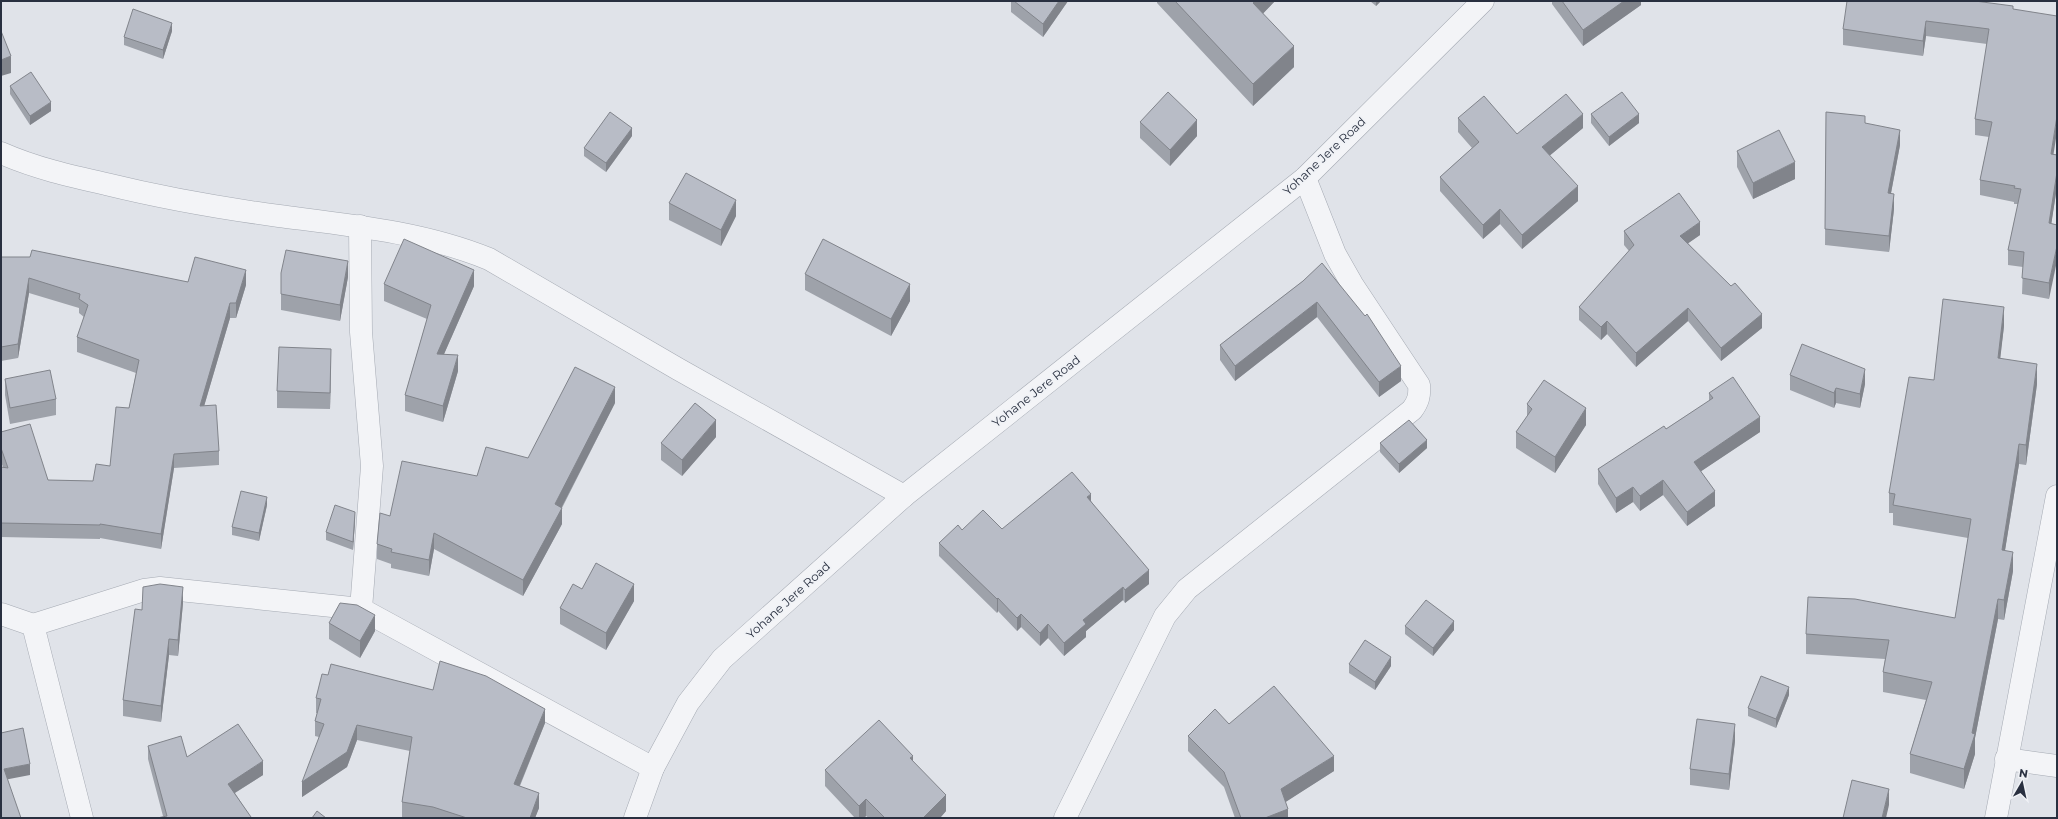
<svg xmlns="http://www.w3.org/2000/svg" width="2058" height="819" viewBox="0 0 2058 819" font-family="Montserrat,sans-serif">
	<rect width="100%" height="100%" fill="#e0e3e9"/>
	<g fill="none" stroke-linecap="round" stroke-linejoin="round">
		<!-- minor casing -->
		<g stroke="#a5aab3" stroke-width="23">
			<g id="minor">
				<path d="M1 153C35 168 70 176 106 184 163 198 220 208 279 216 349 225 423 232 489 259L678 369 904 496"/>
				<path d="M360 226 361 332 372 466 361 609"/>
				<path d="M1 614 33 625 82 818"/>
				<path d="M33 625 144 590 160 588 361 609 653 768"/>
				<path d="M2006 759 2057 766"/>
				<path d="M635 818 653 768 688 703 722 659 904 496 1305 178 1483 1"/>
				<path d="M1065 818 1165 616 1187 589 1412 410C1418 402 1420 396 1419 385L1352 284 1335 254 1305 178"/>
				<path d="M1996 818 2057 496"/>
			</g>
		</g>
		<!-- minor -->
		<use href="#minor" stroke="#f3f4f7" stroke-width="22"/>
	</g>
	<!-- wall -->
	<g fill="#9ea2aa">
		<path d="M1011 1H1068L1043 37 1011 12Z"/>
		<path d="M1157 1H1275L1263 13 1294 67 1253 106 1157 3Z"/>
		<path d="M1370 1H1381L1376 6Z"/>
		<path d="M1552 1H1641V5L1583 46 1552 4Z"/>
		<path d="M2013 9 2053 154 2057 155V187L2051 224 2049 299 2022 294 2023 267 2008 265V250L2018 204H2014V202L1980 195V180L1989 137 1975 135V119L1987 44 1926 36 1923 56 1843 45V29Z"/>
		<path d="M172 31 163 59 124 45V37Z"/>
		<path d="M10 86 51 111 30 125 10 94Z"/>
		<path d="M1826 112 1865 123 1900 145 1891 193 1894 209 1889 252 1825 245Z"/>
		<path d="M1591 114 1639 123 1609 146 1591 123Z"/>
		<path d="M1458 118 1517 134 1583 128 1549 156 1578 201 1522 249 1500 224 1483 239 1440 191V177L1472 148 1458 132Z"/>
		<path d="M1140 122 1197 136 1170 166 1140 138Z"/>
		<path d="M632 136 606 172 584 156V148Z"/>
		<path d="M1737 151 1795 179 1753 199 1737 167Z"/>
		<path d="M669 203 736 216 721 246 669 220Z"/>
		<path d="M1624 231 1700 235 1688 243 1762 328 1721 361 1688 321 1636 367 1607 334 1601 340 1579 320V307L1629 251 1624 245Z"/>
		<path d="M1 257 188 282 246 285 236 318H230L204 406 219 451V465L174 468 161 549 100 538V539L1 537V467H3L1 462V432L48 480 93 481 110 466 129 408 136 373 77 352V337L84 317 79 313V308L29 293 18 358 1 361Z"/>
		<path d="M805 274 910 301 891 336 805 290Z"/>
		<path d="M348 277 340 321 281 310V294Z"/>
		<path d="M1303 281 1401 381 1379 397 1317 317 1235 381 1220 360V345Z"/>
		<path d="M384 284 474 286 444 354 458 371 443 422 405 411V395L427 319 384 301Z"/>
		<path d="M2004 326 2000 358 2037 384 2026 465 2019 464 2005 550 2013 571 2004 620 1998 619 1975 738V754L1964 789 1910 773V754L1926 700 1883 692V672L1885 659 1806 654V634L1955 618 1968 538 1893 525V513H1889V493L1934 380Z"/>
		<path d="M331 366 330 409 277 408V391Z"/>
		<path d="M1790 375 1865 384 1860 408 1836 403 1834 408 1790 390Z"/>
		<path d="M5 379 56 399V415L10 424 5 395Z"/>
		<path d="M1709 393 1760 432 1701 471 1715 506 1687 526 1663 495 1640 511 1633 502 1616 513 1598 484V469L1666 429 1709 401Z"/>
		<path d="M615 403 562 508V524L523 596 434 549 429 576 391 568V564L377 559V544L390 516 477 476 528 458Z"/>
		<path d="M1527 404 1586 425 1555 473 1516 448V432L1527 417Z"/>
		<path d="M716 437 682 476 661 460V443Z"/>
		<path d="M1380 443 1427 448 1399 473 1380 452Z"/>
		<path d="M1091 501 1149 584 1125 603 1123 600 1086 631V637L1064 656 1048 638 1040 646 1021 627 1017 631 998 611 997 613 939 556V543L962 530 1002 529Z"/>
		<path d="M267 505 259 541 232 535V527Z"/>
		<path d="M355 520 353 550 326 540V532Z"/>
		<path d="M582 589 634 601 606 650 560 624V608Z"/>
		<path d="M183 603 178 656 169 655 161 722 123 716V700L142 610Z"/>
		<path d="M329 623 375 631 360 658 329 639Z"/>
		<path d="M1405 626 1454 630 1433 656 1405 634Z"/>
		<path d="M1349 664 1391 666 1375 690 1349 673Z"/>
		<path d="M1789 695 1776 728 1748 716V708Z"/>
		<path d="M316 698 545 723 520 786 539 808 535 818H409L402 817V802L410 751 357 740 347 767 302 797 319 737 315 736V721L317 713H316Z"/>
		<path d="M1229 724 1334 771 1285 802 1288 818H1235L1224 787 1188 751V736Z"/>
		<path d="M1735 741 1729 790 1690 785V769Z"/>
		<path d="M148 746 187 757 263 775 235 793 251 818 163 816 148 759Z"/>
		<path d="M913 761 946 811 940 818H869L866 816 864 818H855L825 786V770Z"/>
	</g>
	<!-- shaded-wall -->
	<g fill="#81848b">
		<path d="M1059 1H1068L1043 37V24Z"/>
		<path d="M1255 1H1275L1253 24V3Z"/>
		<path d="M1376 1H1381L1376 6Z"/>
		<path d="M1624 1H1641V5L1583 46V30Z"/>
		<path d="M1926 21V36L1923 56V41Z"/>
		<path d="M172 23V31L163 59V50Z"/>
		<path d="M1294 46V67L1253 106V84Z"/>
		<path d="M11 56V73L1 76V60Z"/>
		<path d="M51 102V111L30 125V116Z"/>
		<path d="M1583 114V128L1542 162V147Z"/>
		<path d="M1639 114V123L1609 146V137Z"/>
		<path d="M2057 116V132L2051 170V154Z"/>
		<path d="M1197 120V136L1170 166V150Z"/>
		<path d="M632 128V136L606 172V163Z"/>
		<path d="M1900 130V145L1888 209V193Z"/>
		<path d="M1795 162V179L1753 199V183Z"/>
		<path d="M2057 172V187L2049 239V223Z"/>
		<path d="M1578 186V201L1522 249V235Z"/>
		<path d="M1894 194V209L1889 252V236Z"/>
		<path d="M736 200V216L721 246V230Z"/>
		<path d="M1500 209V224L1483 239V225Z"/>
		<path d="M1700 222V235L1680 249V236Z"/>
		<path d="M2057 246V261L2049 299V283Z"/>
		<path d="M348 261V277L340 321V305Z"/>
		<path d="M246 270V285L236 318V303Z"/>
		<path d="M474 270V286L437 370V354Z"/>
		<path d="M29 278V293L18 358V344Z"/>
		<path d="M910 284V301L891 336V319Z"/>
		<path d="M1317 302V317L1235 381V366Z"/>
		<path d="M230 303V318L200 420V406Z"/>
		<path d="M2004 307V326L1998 378V358Z"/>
		<path d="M1688 308V321L1636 367V353Z"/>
		<path d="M1762 314V328L1721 361V348Z"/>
		<path d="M1607 321V334L1601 340V327Z"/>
		<path d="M331 349V366L330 409V393Z"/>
		<path d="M458 355V371L443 422V406Z"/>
		<path d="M2037 364V384L2026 465V445Z"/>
		<path d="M1401 366V381L1379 397V382Z"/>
		<path d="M1865 369V384L1860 408V394Z"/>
		<path d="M615 387V403L555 520V504Z"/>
		<path d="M1836 388V403L1834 408V393Z"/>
		<path d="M1586 408V425L1555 473V457Z"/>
		<path d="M1760 417V432L1694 476V462Z"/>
		<path d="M716 420V437L682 476V460Z"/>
		<path d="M1427 440V448L1399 473V464Z"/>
		<path d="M2019 444V464L2002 569V550Z"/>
		<path d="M174 454V468L161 549V534Z"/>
		<path d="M1663 480V495L1640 511V496Z"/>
		<path d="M1633 487V502L1616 513V498Z"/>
		<path d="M1715 491V506L1687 526V512Z"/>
		<path d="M1091 494V507L1087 497Z"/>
		<path d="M267 497V505L259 541V533Z"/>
		<path d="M562 508V524L523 596V580Z"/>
		<path d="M355 512V520L353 550V542Z"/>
		<path d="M434 533V549L429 576V560Z"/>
		<path d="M2013 552V571L2004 620V600Z"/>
		<path d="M1149 570V584L1125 603V590Z"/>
		<path d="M634 584V601L606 650V633Z"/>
		<path d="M183 587V603L178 656V640Z"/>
		<path d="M1123 587V600L1086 631V637L1064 656V643L1083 620Z"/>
		<path d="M998 598V611L997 613V599Z"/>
		<path d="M1998 599V619L1975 738V754L1964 789V769L1972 733Z"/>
		<path d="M1021 614V627L1017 631V618Z"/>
		<path d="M375 615V631L360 658V641Z"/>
		<path d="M1454 621V630L1433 656V648Z"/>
		<path d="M1048 624V638L1040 646V633Z"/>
		<path d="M169 639V655L161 722V706Z"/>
		<path d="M1391 657V666L1375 690V682Z"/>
		<path d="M1789 687V695L1776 728V719Z"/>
		<path d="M545 709V723L514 799V784Z"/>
		<path d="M1735 724V741L1729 790V774Z"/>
		<path d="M357 725V740L347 767 302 797V782Z"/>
		<path d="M913 756V772L910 758Z"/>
		<path d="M1334 756V771L1281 805V789Z"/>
		<path d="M263 761V775L228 797V784Z"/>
		<path d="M30 764V775L4 780V769Z"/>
		<path d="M1889 789V805L1886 818H1882Z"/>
		<path d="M539 793V808L535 818H530Z"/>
		<path d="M946 795V811L940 818H923Z"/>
		<path d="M866 799V816L864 818H859V806Z"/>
		<path d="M1288 809V818H1265Z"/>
	</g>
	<!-- building -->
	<g fill="#b8bcc6" stroke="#81848b">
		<path d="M1014 1H1059L1043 24Z"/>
		<path d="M1175 1H1255L1253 3 1294 46 1253 84Z"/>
		<path d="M1562 1H1624L1583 30Z"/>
		<path d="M1847 1H1975L2013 6V9L2057 16V116L2051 154 2057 155V172L2049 223 2057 225V246L2049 283 2022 278 2024 252 2008 250 2021 189 2014 188 2015 186 1980 180 1992 122 1975 119 1989 29 1926 21 1923 41 1843 29Z"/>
		<path d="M133 9 172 23 163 50 124 37Z"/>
		<path d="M1 31 11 56 1 60Z"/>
		<path d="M31 72 51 102 30 116 10 86Z"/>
		<path d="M1168 92 1197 120 1170 150 1140 122Z"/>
		<path d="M1622 92 1639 114 1609 137 1591 114Z"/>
		<path d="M1566 94 1583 114 1542 147 1578 186 1522 235 1500 209 1483 225 1440 177 1479 142 1458 118 1484 96 1517 134Z"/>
		<path d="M610 112 632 128 606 163 584 148Z"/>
		<path d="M1826 112 1865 116V123L1900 130 1888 193 1894 194 1889 236 1825 229Z"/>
		<path d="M1779 130 1795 162 1753 183 1737 151Z"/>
		<path d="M686 173 736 200 721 230 669 203Z"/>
		<path d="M1679 193 1700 222 1680 236 1731 286 1735 283 1762 314 1721 348 1688 308 1636 353 1607 321 1601 327 1579 307 1634 245 1624 231Z"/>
		<path d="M404 239 474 270 437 354 458 355 443 406 405 395 431 305 384 284Z"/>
		<path d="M823 239 910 284 891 319 805 274Z"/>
		<path d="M32 250 188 282 195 257 246 270 236 303H230L200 406 216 405 219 451 174 454 161 534 100 524V525L1 523V467L8 468 1 448V432L30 424 48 480 93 481 96 464 110 466 116 407 129 408 139 360 77 337 88 305 79 299 80 294 29 278 18 344 1 347V257H30Z"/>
		<path d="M286 250 348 261 340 305 281 294V273Z"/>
		<path d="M1322 263 1365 316 1367 314 1401 366 1379 382 1317 302 1235 366 1220 345 1303 281Z"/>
		<path d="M1943 299 2004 307 1998 358 2037 364 2026 445 2019 444 2002 550 2013 552 2004 600 1998 599 1972 733 1975 734 1964 769 1910 754 1932 682 1883 672 1889 640 1806 634 1808 597 1855 599 1955 618 1971 519 1893 505 1895 494 1889 493 1909 377 1934 380Z"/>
		<path d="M1802 344 1865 369 1860 394 1836 388 1834 393 1790 375Z"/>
		<path d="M279 347 331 349 330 393 277 391Z"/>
		<path d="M575 367 615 387 555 504 562 508 523 580 434 533 429 560 391 552 392 549 377 544 380 513 390 516 402 461 477 476 486 447 528 458Z"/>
		<path d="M50 370 56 399 10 408 5 379Z"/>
		<path d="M1733 377 1760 417 1694 462 1715 491 1687 512 1663 480 1640 496 1633 487 1616 498 1598 469 1664 426 1666 429 1713 398 1709 393Z"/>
		<path d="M1544 380 1586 408 1555 457 1516 432 1532 409 1527 404Z"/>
		<path d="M695 403 716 420 682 460 661 443Z"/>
		<path d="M1409 420 1427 440 1399 464 1380 443Z"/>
		<path d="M1072 472 1091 494 1087 497 1149 570 1125 590 1123 587 1083 620 1086 624 1064 643 1048 624 1040 633 1021 614 1017 618 998 598 997 599 939 543 958 525 962 530 983 510 1002 529Z"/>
		<path d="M241 491 267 497 259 533 232 527Z"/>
		<path d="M335 505 355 512 353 542 326 532Z"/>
		<path d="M596 563 634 584 606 633 560 608 573 584 582 589Z"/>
		<path d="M160 584 183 587 178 640 169 639 161 706 123 700 135 609 142 610 143 587Z"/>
		<path d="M1426 600 1454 621 1433 648 1405 626Z"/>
		<path d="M340 603 357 605 375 615 360 641 329 623Z"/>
		<path d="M1365 640 1391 657 1375 682 1349 664Z"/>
		<path d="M440 661 486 676 545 709 514 784 539 793 530 818H467L433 807 402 802 412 737 357 725 347 752 302 782 324 724 315 721 321 699 316 698 322 674 328 675 331 664 433 690Z"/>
		<path d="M1761 676 1789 687 1776 719 1748 708Z"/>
		<path d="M1274 686 1334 756 1281 789 1288 809 1265 818H1241L1224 772 1188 736 1215 709 1229 724Z"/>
		<path d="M1697 719 1735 724 1729 774 1690 769Z"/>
		<path d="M879 720 913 756 910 758 946 795 923 818H885L866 799 859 806 825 770Z"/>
		<path d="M238 724 263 761 228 784 251 817 250 818H157L167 816 148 746 181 736 187 757Z"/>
		<path d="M23 728 30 764 4 769 21 818H1V733Z"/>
		<path d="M1852 780 1889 789 1882 818H1843Z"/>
		<path d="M317 811 326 818H312Z"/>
	</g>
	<g text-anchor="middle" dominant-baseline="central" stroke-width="3.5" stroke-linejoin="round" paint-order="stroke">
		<!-- street labels -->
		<g font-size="12" fill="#293040" stroke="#f0f2f6">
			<text transform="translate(1324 156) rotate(-43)">Yohane Jere Road</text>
			<text transform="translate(1036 391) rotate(-38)">Yohane Jere Road</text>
			<text transform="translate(788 600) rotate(-42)">Yohane Jere Road</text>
		</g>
	</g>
	<!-- border -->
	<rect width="2058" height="819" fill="none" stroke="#293040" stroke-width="4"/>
	<!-- north arrow -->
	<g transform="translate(2022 783) rotate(9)" stroke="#f0f2f6" stroke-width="3" paint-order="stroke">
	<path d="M0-3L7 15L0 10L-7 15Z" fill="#293040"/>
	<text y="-6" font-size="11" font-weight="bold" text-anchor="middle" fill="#293040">N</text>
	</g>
</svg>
